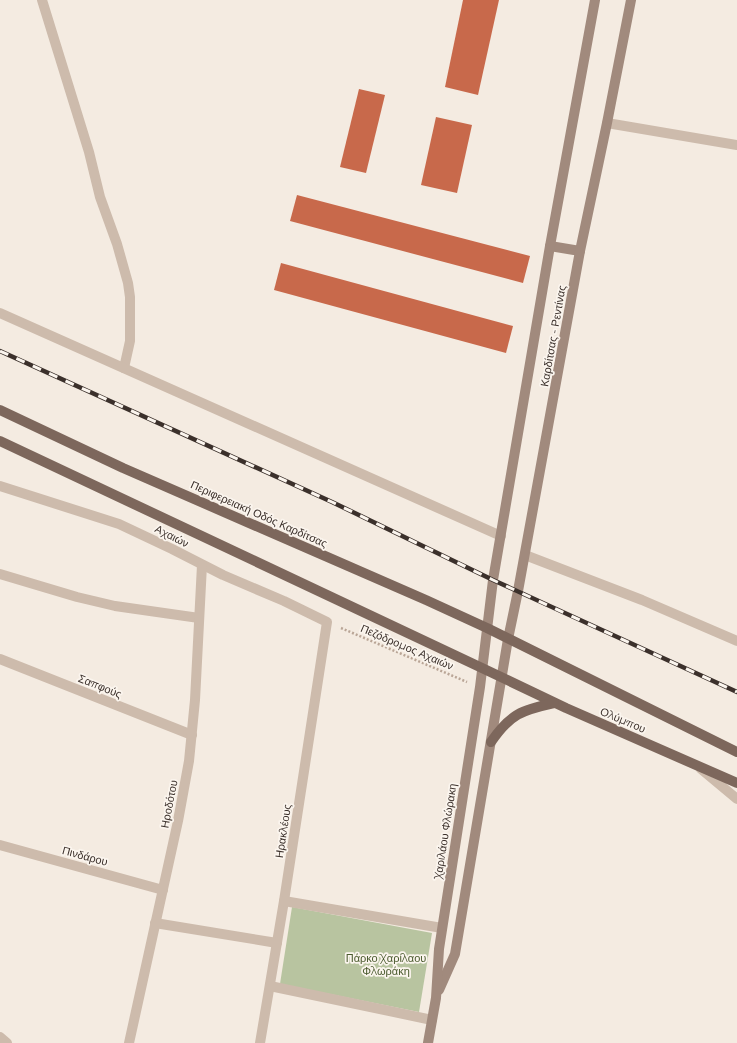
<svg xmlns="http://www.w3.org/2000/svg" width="737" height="1043" viewBox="0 0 737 1043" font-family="Montserrat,sans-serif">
	<rect width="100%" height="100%" fill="#f4ebe1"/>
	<!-- green -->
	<path fill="#b8c4a0" d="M292 907 432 933 419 1012 280 984Z"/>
	<!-- building -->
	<g fill="#c8694b">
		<path d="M463 0H499L478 95 445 87Z"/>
		<path d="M359 89 385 95 366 173 340 167Z"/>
		<path d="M436 117 472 125 457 193 421 185Z"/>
		<path d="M297 195 530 256 523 283 290 221Z"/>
		<path d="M281 263 513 326 506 353 274 290Z"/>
	</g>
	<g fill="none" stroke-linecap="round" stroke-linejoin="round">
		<!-- path -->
		<path stroke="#b9a596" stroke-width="2.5" stroke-dasharray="2 2" stroke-linecap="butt" d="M341 628 467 682"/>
		<!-- minor -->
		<g stroke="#cdbbac" stroke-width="10">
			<path d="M42 0 89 152 100 197 117 244 128 283 130 297V341L124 368"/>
			<path d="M607 123 737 145"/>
			<path d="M0 313 501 536"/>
			<path d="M0 486 119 524 172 549 223 575 284 601 327 622 284 901 260 1043"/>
			<path d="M525 555 642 600 737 641"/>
			<path d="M0 574 77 597 115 606 199 618"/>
			<path d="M0 659 192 735"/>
			<path d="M701 769 737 799"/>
			<path d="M0 845 163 890"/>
			<path d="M284 901 442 928"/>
			<path d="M155 923 277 943"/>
			<path d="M270 986 432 1020"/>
			<path d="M0 1037 7 1043"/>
			<path d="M129 1043 178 821 189 761 195 700 202 565"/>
		</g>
		<!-- secondary -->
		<g stroke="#a18a7d" stroke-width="10">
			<path d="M550 246 580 251"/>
			<path d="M439 990 455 954 508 639 518 591 580 251 607 123 631 0"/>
			<path d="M428 1043 436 998 439 949 480 687 493 580 550 246 595 0"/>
		</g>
		<!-- primary -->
		<g stroke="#7d675c" stroke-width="10">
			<path d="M0 410 123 468 426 600 487 628 737 752"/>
			<path d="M0 441 482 668 566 708 737 783"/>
			<path d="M491 742C510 714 522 710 554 703"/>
		</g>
		<!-- rail casing -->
		<g stroke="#3b302b" stroke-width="4.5">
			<path id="rail" d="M0 351 332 502 493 580 737 692"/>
		</g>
		<!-- rail -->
		<use href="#rail" stroke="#fbf5ee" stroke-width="3" stroke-dasharray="9" stroke-linecap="butt"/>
	</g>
	<g text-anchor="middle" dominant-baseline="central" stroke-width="3.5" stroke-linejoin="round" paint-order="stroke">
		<!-- street labels -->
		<g font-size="11" fill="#3b302b" stroke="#fbf5ee">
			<text transform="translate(553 336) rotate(-80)">Καρδίτσας - Ρεντίνας</text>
			<text transform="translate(259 514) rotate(24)">Περιφερειακή Οδός Καρδίτσας</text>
			<text transform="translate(172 536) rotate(27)">Αχαιών</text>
			<text transform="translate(407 647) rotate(23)">Πεζόδρομος Αχαιών</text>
			<text transform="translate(100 686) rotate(22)">Σαπφούς</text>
			<text transform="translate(623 720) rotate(23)">Ολύμπου</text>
			<text transform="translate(169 804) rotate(-79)">Ηροδότου</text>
			<text transform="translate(283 831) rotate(-81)">Ηρακλέους</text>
			<text transform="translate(445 831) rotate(-81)">Χαριλάου Φλώρακη</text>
			<text transform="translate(85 856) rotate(15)">Πινδάρου</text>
		</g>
		<!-- park labels -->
		<g font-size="11" fill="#4a5a2e" stroke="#fbf5ee">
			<text x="386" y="958">Πάρκο Χαρίλαου<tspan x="386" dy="13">Φλωράκη</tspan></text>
		</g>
	</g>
</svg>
